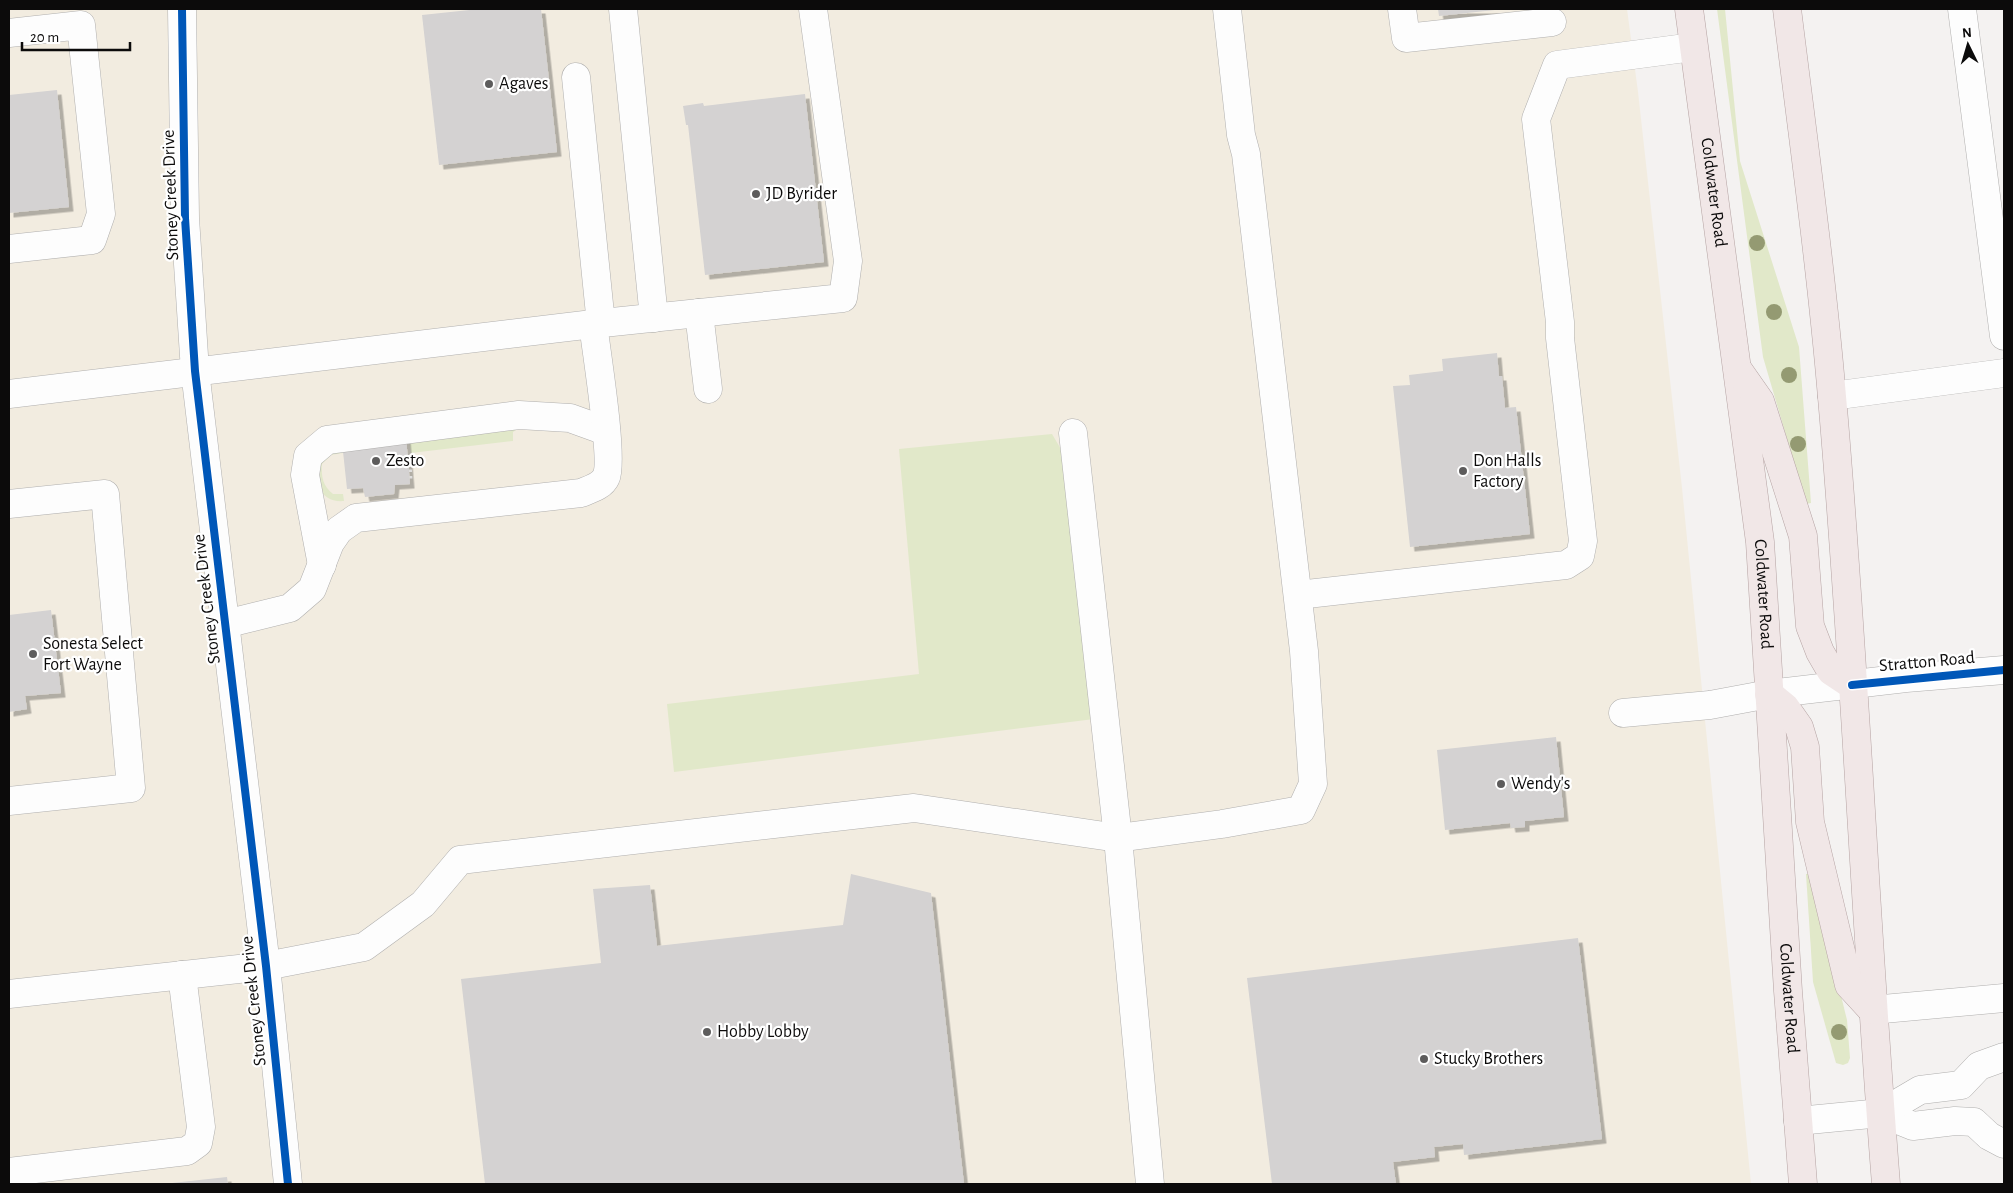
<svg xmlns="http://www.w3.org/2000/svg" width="2013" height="1193" viewBox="0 0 2013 1193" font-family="'Alegreya Sans',sans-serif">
	<defs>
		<filter id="shadow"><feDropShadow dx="4.5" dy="4.5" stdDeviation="0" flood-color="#0004"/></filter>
	</defs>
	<rect width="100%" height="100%" fill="#f4f2f1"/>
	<!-- commercial -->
	<path fill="#f2ece0" d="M9 9H1627L1638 92 1682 488 1751 1184H9Z"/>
	<!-- green -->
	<g fill="#e1e8c9">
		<path d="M1717 9H1725L1740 161 1799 347 1811 503 1806 504 1763 357Z"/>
		<path d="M501 429 516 430 513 432V441L411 453 409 440Z"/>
		<path d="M1052 434 1068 461 1094 719 674 772 667 704 919 674 899 449Z"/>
		<path d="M343 447V453L331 455 322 464C321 477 323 486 333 494H343L344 501C331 502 325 497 318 488V460Z"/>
		<path d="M1806 874H1811L1847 1020 1850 1058 1848 1063 1843 1065 1836 1063 1813 982Z"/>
	</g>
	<!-- building -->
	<g fill="#d4d2d2" filter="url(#shadow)">
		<path d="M479 9H541L557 152 439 165 422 15Z"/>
		<path d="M1438 9H1495V10L1439 16Z"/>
		<path d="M57 90 69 207 9 213V95Z"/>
		<path d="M805 94 824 262 705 275 688 125H686L683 106 703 103 704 106Z"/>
		<path d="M1497 353 1499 376H1502L1505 408 1516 407 1530 534 1410 547 1393 386 1410 385 1409 375 1443 371 1442 359Z"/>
		<path d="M406 437 410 484 395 485 394 494 365 497 363 488 347 489 342 442Z"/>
		<path d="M51 610 61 693 25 696 27 709 9 712V615Z"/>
		<path d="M1556 737 1564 817 1525 821V827L1511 828 1510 823 1445 830 1437 750Z"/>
		<path d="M851 874 931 893 964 1184H485L461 979 601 963 593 889 650 885 657 946 843 925Z"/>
		<path d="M1578 938 1602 1139 1464 1155 1463 1144 1434 1147 1435 1157 1393 1162 1396 1184H1272L1247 978Z"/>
		<path d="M227 1177 228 1184H172V1183Z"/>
	</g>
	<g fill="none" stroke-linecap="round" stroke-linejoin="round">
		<!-- minor casing -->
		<g stroke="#b0afae" stroke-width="29">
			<g id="minor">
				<path d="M182 9 185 218 195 371 266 966 288 1184"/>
				<path d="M623 9 654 318"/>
				<path d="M1402 9 1406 38 1552 22"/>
				<path d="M1962 9 2004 336"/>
				<path d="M9 33 81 25 101 214 92 240 9 249"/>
				<path d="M576 77 601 324"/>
				<path d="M699 313 708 389"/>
				<path d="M9 394 593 324 843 298 848 261 813 9"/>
				<path d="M1832 396 2004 373"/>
				<path d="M1073 433 1118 838 1150 1184"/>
				<path d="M9 504 105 494 131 788 9 801"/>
				<path d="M322 565 305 475 308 456 327 440 519 415 570 418 606 431"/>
				<path d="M1298 595 1566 565 1580 556 1583 541 1560 338V322L1536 119 1557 65 1693 47"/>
				<path d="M225 624 290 608 312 589 330 543 339 530 356 518 581 493C591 489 602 486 606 477 614 462 596 348 593 324"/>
				<path d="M1623 713 1710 705 1769 694 1906 678 2004 670"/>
				<path d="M9 994 266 966 364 947 423 904 460 860 914 808 1118 838 1222 824 1301 810 1313 784 1304 651 1246 154 1241 135 1227 9"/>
				<path d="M1872 1010 2004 998"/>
				<path d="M1881 1113 1913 1126 1955 1121 1974 1122 1989 1136 2004 1144"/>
				<path d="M1798 1121 1881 1113 1920 1090 1961 1085 1979 1066 2004 1057"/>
				<path d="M9 1172 187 1151 198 1143 201 1127 182 975"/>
			</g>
		</g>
		<!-- major casing -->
		<g stroke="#b5a3a3" stroke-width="29">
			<g id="major">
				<path id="s1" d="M1689 9 1760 542 1788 991 1803 1184"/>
				<path d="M1787 9C1803 138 1821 268 1832 397 1855 659 1865 922 1886 1184"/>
				<path d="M1739 371 1760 401 1803 536 1810 626 1820 652 1831 671 1852 685"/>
				<path d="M1769 694 1785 707 1799 727 1805 747 1810 822 1849 985 1872 1010"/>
			</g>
		</g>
		<!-- path -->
		<path stroke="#dfdedd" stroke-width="3" stroke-dasharray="2.5 4" stroke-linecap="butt" d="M410 463 411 479"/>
		<!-- minor -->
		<use href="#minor" stroke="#fdfdfd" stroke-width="28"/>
		<!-- major -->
		<use href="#major" stroke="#f1e7e7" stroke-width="28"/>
		<!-- cycleway casing -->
		<g stroke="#fff" stroke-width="11">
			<g id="cycleway">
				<path d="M182 9 185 218 195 371 266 966 288 1184"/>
				<path d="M1852 685 2004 670"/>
			</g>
		</g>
		<!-- cycleway -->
		<use href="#cycleway" stroke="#0057b8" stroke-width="8"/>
	</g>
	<!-- trees -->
	<g fill="#949a72">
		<circle cx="1757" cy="243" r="8"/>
		<circle cx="1774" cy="312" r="8"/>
		<circle cx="1789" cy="375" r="8"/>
		<circle cx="1798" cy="444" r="8"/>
		<circle cx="1839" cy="1032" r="8"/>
	</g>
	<!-- markers -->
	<g fill="#5d5c5c" stroke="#fff" stroke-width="2">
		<circle cx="489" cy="84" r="5"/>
		<circle cx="756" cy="194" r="5"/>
		<circle cx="376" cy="461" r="5"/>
		<circle cx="1463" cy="471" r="5"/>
		<circle cx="33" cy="654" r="5"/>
		<circle cx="1501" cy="784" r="5"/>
		<circle cx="707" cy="1032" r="5"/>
		<circle cx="1424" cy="1059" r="5"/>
	</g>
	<g text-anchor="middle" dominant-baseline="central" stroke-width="4.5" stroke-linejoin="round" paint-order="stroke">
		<!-- poi labels -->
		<g font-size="18" fill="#0c0b0b" stroke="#fff" text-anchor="start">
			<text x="499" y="84">Agaves</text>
			<text x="766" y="194">JD Byrider</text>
			<text x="386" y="461">Zesto</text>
			<text x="1473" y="461">Don Halls<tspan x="1473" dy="21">Factory</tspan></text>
			<text x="43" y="644">Sonesta Select<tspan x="43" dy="21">Fort Wayne</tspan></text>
			<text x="1511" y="784">Wendy's</text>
			<text x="717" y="1032">Hobby Lobby</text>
			<text x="1434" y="1059">Stucky Brothers</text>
		</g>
		<!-- street labels -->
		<g font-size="18" fill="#0c0b0b" stroke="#fff">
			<text stroke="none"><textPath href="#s1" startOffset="185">Coldwater Road</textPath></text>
			<text transform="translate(171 195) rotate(-92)">Stoney Creek Drive</text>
			<text stroke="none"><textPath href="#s1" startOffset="590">Coldwater Road</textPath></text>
			<text transform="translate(207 599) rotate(-97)">Stoney Creek Drive</text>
			<text transform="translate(1927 662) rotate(-5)">Stratton Road</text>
			<text stroke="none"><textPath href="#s1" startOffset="995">Coldwater Road</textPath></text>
			<text transform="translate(254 1001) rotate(-96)">Stoney Creek Drive</text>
		</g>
	</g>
	<!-- border -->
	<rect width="2013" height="1193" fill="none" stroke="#0c0b0b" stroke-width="20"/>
	<!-- north arrow -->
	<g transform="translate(1968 45) rotate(355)" stroke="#ffffff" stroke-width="4" paint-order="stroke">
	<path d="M0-4L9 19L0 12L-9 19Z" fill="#0c0b0b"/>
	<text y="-8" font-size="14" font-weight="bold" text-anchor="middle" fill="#0c0b0b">N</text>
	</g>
	<!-- scale -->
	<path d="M22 42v8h108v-8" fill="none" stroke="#0c0b0b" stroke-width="2.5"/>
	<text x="30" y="42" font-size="15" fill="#0c0b0b" stroke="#ffffff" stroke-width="4" paint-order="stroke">20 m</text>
</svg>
